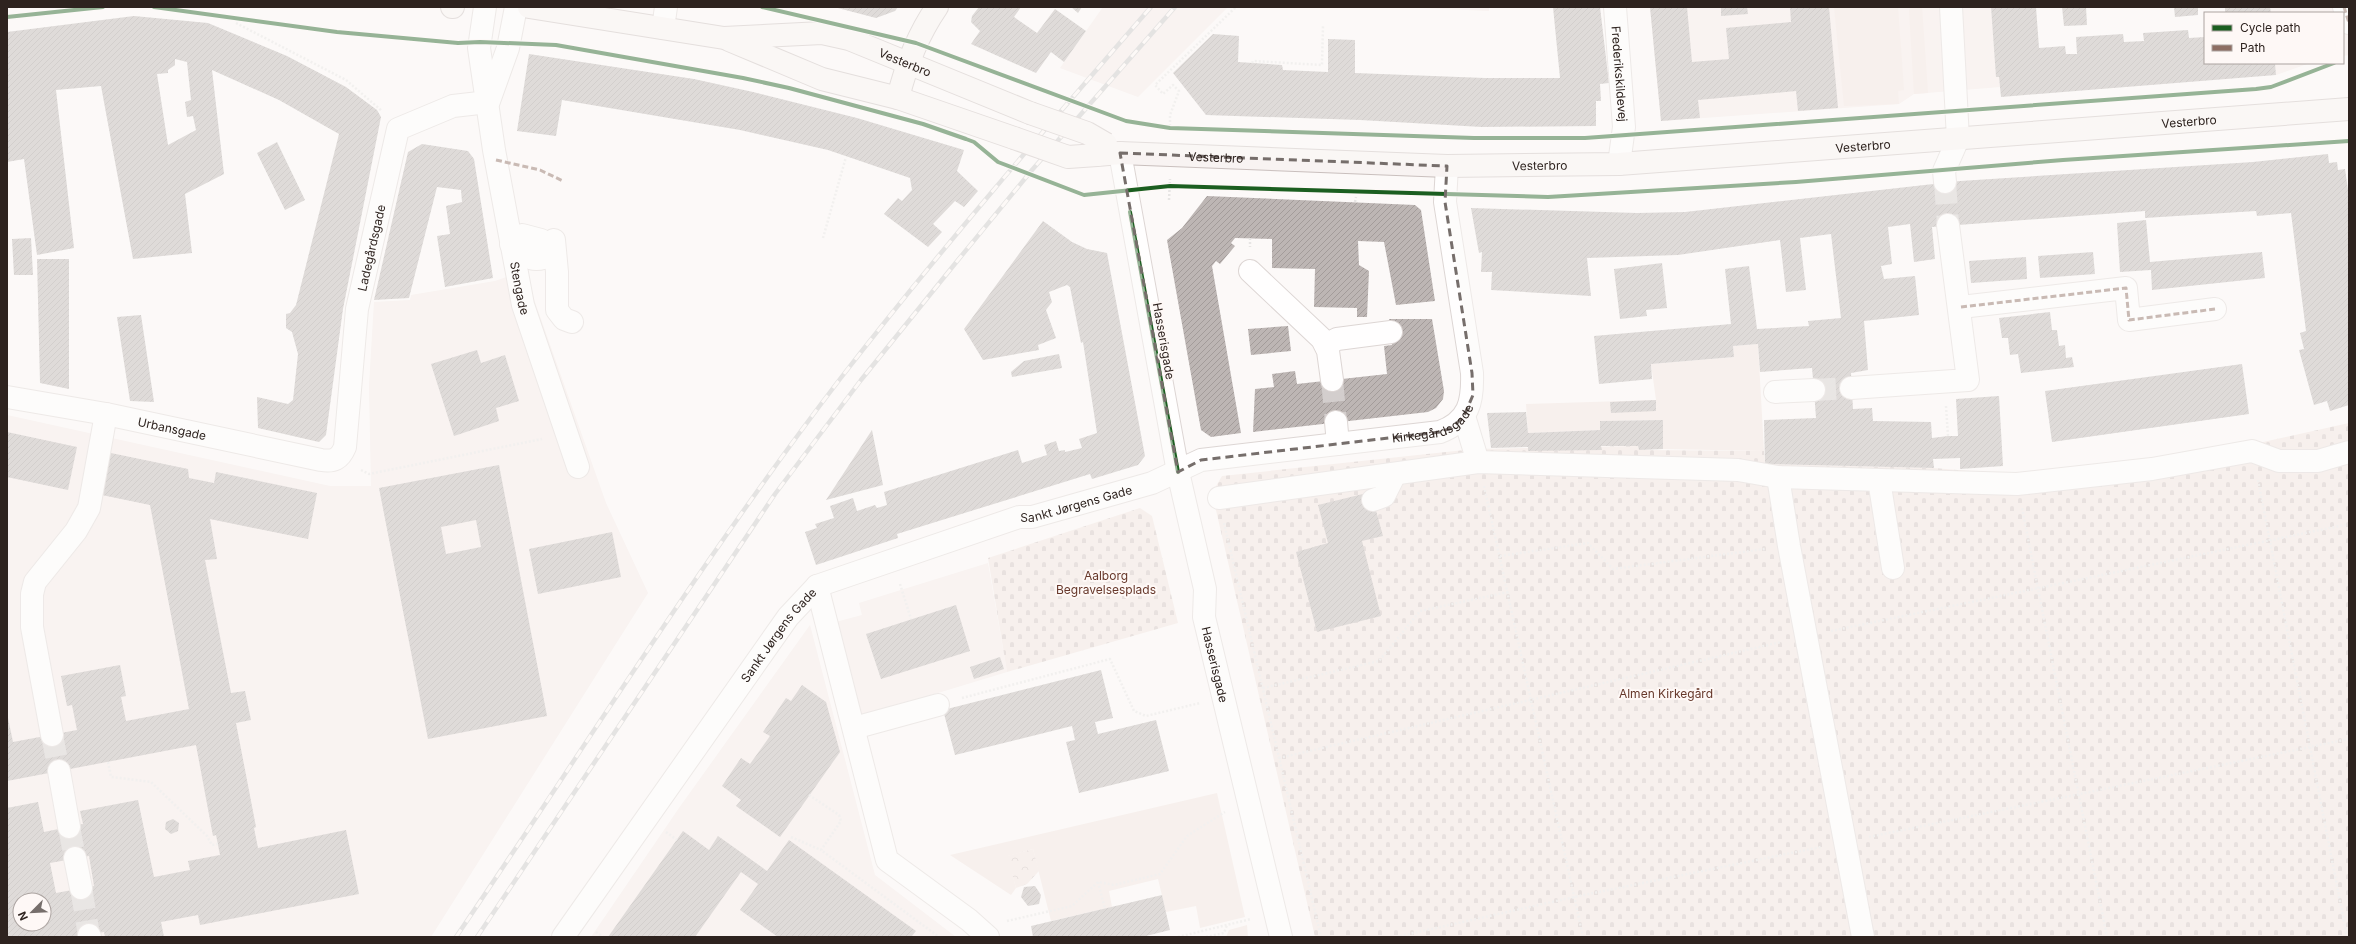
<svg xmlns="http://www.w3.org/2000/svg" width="2356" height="944" viewBox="0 0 2356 944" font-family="Inter,sans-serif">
	<defs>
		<pattern id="forest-crowns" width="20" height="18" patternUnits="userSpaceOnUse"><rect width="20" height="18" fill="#f2e4e0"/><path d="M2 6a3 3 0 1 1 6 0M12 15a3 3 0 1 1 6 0" fill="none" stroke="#d0c3c0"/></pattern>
		<pattern id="cemetery-stones" width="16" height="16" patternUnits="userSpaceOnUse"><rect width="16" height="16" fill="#f2e4e0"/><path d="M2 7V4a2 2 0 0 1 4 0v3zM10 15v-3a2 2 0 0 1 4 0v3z" fill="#d0c3c0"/></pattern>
		<pattern id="building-hatch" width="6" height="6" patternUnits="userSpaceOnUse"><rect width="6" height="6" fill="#bdb6b4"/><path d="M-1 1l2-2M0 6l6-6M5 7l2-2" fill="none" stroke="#a39c9a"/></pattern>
	</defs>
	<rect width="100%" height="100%" fill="#fcf9f8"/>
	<!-- built -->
	<g fill="#f5eae8" fill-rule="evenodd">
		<path d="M1103 7H1228L1138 97 1060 68Z"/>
		<path d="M1400 7H1489V11Z"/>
		<path d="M1650 7H1991L1996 76 1999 77 2000 87 1914 94 1899 104 1661 121Z"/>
		<path d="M2270 7H2349V55L2343 56V13H2271Z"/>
		<path d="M2275 63H2310L2276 75Z"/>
		<path d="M524 271 606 503 648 593 431 937H7V415L330 486H371L369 386 374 302 410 300 411 295 495 281ZM20 900H44V924H20Z"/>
		<path d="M988 563 1007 672 859 717 832 623 862 615 859 603Z"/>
		<path d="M810 625 875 875 956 937H591L679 808Z"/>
	</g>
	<!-- green -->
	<g fill="#f2e4e0">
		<path d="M1834 7H1898L1904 90 1898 91 1899 104 1844 106Z"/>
		<path d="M1911 7H1922L1928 93 1914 94 1909 10Z"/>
		<path d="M1758 344 1764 451 1663 449V420L1600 421V430L1528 433 1526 404 1656 400 1651 364 1734 357 1733 346Z"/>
		<path d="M1217 793 1245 917 1200 928 1196 906 1166 912 1158 879 1109 891 1112 907 1051 921 1033 849 1008 856 1016 888 1011 895 950 855Z"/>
		<path d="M1247 925 1248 937H1226L1229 930Z"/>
	</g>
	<!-- forest -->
	<path fill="url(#forest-crowns)" d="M1033 849 1039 871 1027 884 1016 888 1007 856Z"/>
	<!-- cemetery -->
	<g fill="url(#cemetery-stones)">
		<path d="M2349 423V937H1315L1212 493 1222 476 1474 449 1638 446 1639 450 1764 451 1765 464 1934 468 2004 474 2089 467 2245 446Z"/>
		<path d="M1140 508 1152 516 1178 623 1007 672 988 558Z"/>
	</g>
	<!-- building -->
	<g fill="url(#building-hatch)" fill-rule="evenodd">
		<path d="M834 7H898L895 11 876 18Z"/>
		<path d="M979 7H1021L1014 17 1037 33 1055 9 1086 31 1064 62 1051 52 1036 73 971 44 980 31 971 22 972 16Z"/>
		<path d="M1071 7H1082L1078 13Z"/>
		<path d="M1553 7H1600L1609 83 1600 84 1601 101H1596V126L1482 127 1360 120 1206 115 1173 73 1213 34 1239 36 1238 62 1282 65 1283 70 1328 72V39L1355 40V73L1485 78H1560Z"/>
		<path d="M1650 7H1687L1692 62 1729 59 1726 28 1791 22 1790 7H1829L1838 108 1798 111 1796 91 1698 100 1700 118 1661 121Z"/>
		<path d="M1721 7H1747L1748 14 1721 16Z"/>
		<path d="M1991 7H2036L2039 48 2065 46 2066 54H2077L2076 37 2123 34 2124 42 2144 41 2143 33 2188 30 2189 38 2205 37V63H2275L2276 75 2001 97 1999 77H1996Z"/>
		<path d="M2062 7H2086L2087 25 2064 26Z"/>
		<path d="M2174 7H2198V15L2175 17Z"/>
		<path d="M2225 7H2270L2271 13H2225Z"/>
		<path d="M134 16 208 23 287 56 346 87 377 110 381 117 343 309 326 435 319 442 258 428 257 397 288 404 293 400 298 354 292 332 286 328V314L290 313 296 305 339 134 279 100 212 70 224 174 185 194 192 253 133 259 101 86 56 90 74 248 37 255 24 159 7 162V32ZM175 59 187 62 191 100 185 102 187 117 193 116 196 130 168 145 157 74 168 73V70L175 65Z"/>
		<path d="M529 54 694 79 753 92 857 118 964 150 957 171 978 191 964 207 955 201 933 224 942 232 928 247 884 214 898 198 902 201 912 190 910 178 828 150 740 130 562 100 556 136 517 131Z"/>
		<path d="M277 142 305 200 285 210 257 153Z"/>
		<path d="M422 144 468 151 474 159 493 278 445 287 437 236 450 234 446 206 462 202 461 190 437 187 409 298 374 300 408 152Z"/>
		<path d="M2328 154 2329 163 2337 162 2338 170 2345 169 2349 197V405L2330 411 2327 401 2314 405 2299 350 2304 349 2300 333 2306 331 2291 213 2257 216 2256 211 2145 218V211L1932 227 1935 259 1914 262 1910 224 1888 227 1892 264 1881 266 1884 279 1915 276 1919 315 1864 321 1868 370 1851 373 1853 409 1872 408 1873 421 1931 422 1932 438 1948 436H1958L1956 399 1999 396 2003 466 1960 469V458L1933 459 1934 468 1765 464 1764 420 1816 418 1814 390 1812 368 1760 372 1758 344 1733 346 1734 357 1651 364 1652 379 1599 384 1594 336 1731 324 1725 269 1749 266 1757 329 1809 326 1808 321 1841 318 1831 234 1800 238 1806 290 1786 292 1780 240 1678 255 1587 258 1591 296 1491 290 1492 272H1481L1482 252 1479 253 1471 208 1637 213 1685 212 1960 181 2253 162Z"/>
		<path d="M1207 196 1415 205 1421 210 1435 301 1396 305 1384 242 1358 241 1359 265 1369 271 1367 317H1357V308L1314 307 1315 269 1272 268V239L1235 238 1231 243 1235 246 1220 264 1216 261 1212 266 1241 433 1211 437 1201 430 1167 240 1182 228Z"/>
		<path d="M2146 220 2150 262 2262 252 2265 278 2152 290 2151 270 2120 272 2117 223Z"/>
		<path d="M1043 221 1072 242 1087 249 1107 253 1145 456 1138 465 1092 479 1090 474 897 534 898 538 816 565 805 532 817 528 815 524 834 518 830 506 853 498 857 511 875 505 877 508 887 505 884 492 1018 450 1022 463 1047 455 1044 445 1056 441 1059 451 1065 450V452L1082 448 1079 439 1097 433 1083 342 1081 343 1070 287 1067 285 1049 292 1052 302 1046 310 1056 338 1038 345 1039 350 983 360 964 329Z"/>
		<path d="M31 238 33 275H14L12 239Z"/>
		<path d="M2093 252 2095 274 2040 278 2038 256Z"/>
		<path d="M2026 257 2027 279 1971 283 1969 261Z"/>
		<path d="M37 259H69V389L40 383Z"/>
		<path d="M1662 263 1667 308 1646 310 1647 316 1620 319 1614 269Z"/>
		<path d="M2050 312 2052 330H2057L2059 346 2065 345 2066 358 2072 357 2074 367 2021 373 2018 354 2010 355 2008 338H2002L1999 318Z"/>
		<path d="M141 315 154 402 130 401 117 317Z"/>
		<path d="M1389 319H1432L1444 391 1443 399 1436 408 1428 412 1253 432 1255 389 1274 387 1272 374 1295 371 1297 384 1387 374 1384 346 1392 345Z"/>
		<path d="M1288 326 1291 351 1251 355 1248 329Z"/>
		<path d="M477 350 481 363 505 355 519 401 496 408 499 421 454 436 431 364Z"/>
		<path d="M1059 354 1062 368 1012 377 1011 372 1024 361Z"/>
		<path d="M2242 364 2249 414 2052 442 2045 391Z"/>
		<path d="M1656 400V411L1611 413 1610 402Z"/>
		<path d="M1526 412 1528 433 1600 430V421L1663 420V449L1639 450 1638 446H1601L1602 450 1528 451V447L1491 448 1487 413Z"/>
		<path d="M872 430 883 485 826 500Z"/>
		<path d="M7 432 77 447 68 490 7 477Z"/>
		<path d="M106 452 188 469 189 478 214 483 216 472 317 493 308 539 210 519 217 559 205 560 231 693 245 691 251 720 236 723 256 827 254 828 258 848 346 830 359 894 200 925 198 915 161 922 164 937H105L104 932 77 937H7V808L38 802 44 832 83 824 80 811 138 800 154 877 190 870 188 861 220 855 216 835 213 836 196 745 7 781V713L13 742 77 730 72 705 67 706 61 676 120 665 126 696 121 697 126 721 189 709 150 505 97 494ZM89 856 94 886 56 893 50 863ZM20 900H44V924H20Z"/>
		<path d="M499 465 547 716 428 739 379 488ZM476 520 481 547 446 554 441 527Z"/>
		<path d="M1371 492 1383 536 1362 541 1381 616 1317 632 1296 552 1328 543 1318 505Z"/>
		<path d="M612 532 621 577 538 594 529 549Z"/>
		<path d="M956 605 970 651 881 679 866 634Z"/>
		<path d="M1000 657 1004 669 974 679 970 667Z"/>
		<path d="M1101 670 1113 718 1095 722 1098 734 1156 720 1169 771 1079 793 1066 742 1075 740 1072 726 955 755 943 710Z"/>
		<path d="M802 685 826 702 840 752 780 837 736 806 741 800 722 786 741 758 750 764 770 736 763 732 786 698 791 701Z"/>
		<path d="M173 819 179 823 178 831 171 834 165 829 166 822Z"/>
		<path d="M683 831 709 850 718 836 767 871 789 840 916 931 911 937H778L740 910 758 884 741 872 695 937H608Z"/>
		<path d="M1035 886 1041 895 1039 904 1028 906 1021 897 1024 887Z"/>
		<path d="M1162 895 1170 930 1142 937H1033L1031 926Z"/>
	</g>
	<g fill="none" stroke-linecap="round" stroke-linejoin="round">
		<!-- minor-tunnel -->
		<g stroke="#d3cecd" stroke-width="22" stroke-dasharray="22 11" stroke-linecap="butt">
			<path d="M1945 182 1948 225"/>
			<path d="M1332 380 1336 422"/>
			<path d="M1814 390 1851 388"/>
			<path d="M52 735 59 771"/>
			<path d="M69 827 75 858"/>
			<path d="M81 888 89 935"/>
		</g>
		<!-- minor casing -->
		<g stroke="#ddd6d4" stroke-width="24">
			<g id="minor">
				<path id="s1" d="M485 7 479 48 494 150 523 305 578 467"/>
				<path id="s2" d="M1615 7 1624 127 1619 164"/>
				<path d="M2344 7 2349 23"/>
				<path d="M663 28 666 7"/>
				<path d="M489 101 508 48 516 7"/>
				<path id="s3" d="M1120 153 1178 472 1205 589 1204 617 1281 937"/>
				<path d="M1945 182 1944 171 1958 139 1951 7"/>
				<path d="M522 235 541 240 555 254C533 264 528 259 511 244Z"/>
				<path d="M554 240 557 272V310L564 319 572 322"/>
				<path d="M1250 271 1322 339 1328 351 1332 380"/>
				<path d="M1961 307 2126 288 2129 320 2215 309"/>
				<path d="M1326 345 1337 339 1391 332"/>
				<path d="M1851 388 1968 380 1948 225"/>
				<path d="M1775 392 1814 390"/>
				<path id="s4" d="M7 397 106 414 321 460C334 462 340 459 345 447L357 309 398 129 453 106 488 102"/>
				<path d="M1464 416 1478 462"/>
				<path d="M1336 422 1338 444"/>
				<path d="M1778 477 1789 546 1863 937"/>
				<path d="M1879 480 1893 568"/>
				<path d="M1219 498 1478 462 1738 470 1778 477 2017 484 2152 469 2252 451 2279 461H2318L2349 452"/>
				<path d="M1373 500 1384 496 1395 474"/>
				<path d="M817 586 887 860 969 920 988 937"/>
				<path d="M854 728 938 705"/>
				<path d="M52 735 32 627V594L35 582 76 531 89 508 106 414"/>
				<path d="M59 771 69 827"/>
				<path d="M75 858 81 888"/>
				<path d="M89 935 90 937"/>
				<path id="s5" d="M563 937 788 617 817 586 1019 517H1032L1152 483 1201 460 1440 432C1469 421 1473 402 1472 373L1445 202 1447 166"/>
			</g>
		</g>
		<!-- major casing -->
		<g stroke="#c9bfbd" stroke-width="24">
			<g id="major">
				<path d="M452 7H453"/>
				<path id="s6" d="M529 7 724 38 822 33 849 39 1030 113"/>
				<path d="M729 40 822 79 898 98 1014 138"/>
				<path d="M898 98C906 65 917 36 937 7"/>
				<path id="s7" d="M1097 155 1120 153 1447 166 1619 164 2349 109"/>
			</g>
		</g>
		<!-- path -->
		<g stroke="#e7e5e4" stroke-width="2.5" stroke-dasharray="2 2" stroke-linecap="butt">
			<path d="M236 23 346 80 382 111"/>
			<path d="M1252 63 1253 61 1322 65 1323 26"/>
			<path d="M1170 130V115L1179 91 1173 85 1163 94 1155 85 1236 7"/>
			<path d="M1169 200 1170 179"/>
			<path d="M1355 202 1356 197"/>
			<path d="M823 238 846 157"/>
			<path d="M1250 238V247"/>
			<path d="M1946 406 1948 436"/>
			<path d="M361 470 369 474 542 439"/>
			<path d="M2258 480 2347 937"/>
			<path d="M1484 486 1583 937"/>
			<path d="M2022 508 2107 937"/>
			<path d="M1224 523 1321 937"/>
			<path d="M1500 556 1588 543 1613 569 1765 549"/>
			<path d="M900 584 911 619"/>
			<path d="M1831 631 2349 524"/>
			<path d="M1263 688 1379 661 1420 611 1508 592"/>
			<path d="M962 698 1110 659 1134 711 1146 716 1200 703"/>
			<path d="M1279 758 1781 642"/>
			<path d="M108 762 111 777 151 782 207 836 212 845 218 844"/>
			<path d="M809 795 839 815 841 821 821 850 939 937"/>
			<path d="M666 832 677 840"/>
			<path d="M791 837 821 850"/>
			<path d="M1869 837 2349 739"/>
			<path d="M1098 882 1105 909"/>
			<path d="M1007 921 1072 906 1098 882 1114 885 1160 874 1187 836 1225 812"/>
			<path d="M596 932 603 937"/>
			<path d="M1178 937 1251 919"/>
			<path d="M1206 937 1224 933 1227 925"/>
			<path d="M1396 937 1574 897 1821 847"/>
		</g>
		<!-- minor -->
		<use href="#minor" stroke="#fffefe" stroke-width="22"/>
		<!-- major -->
		<use href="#major" stroke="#f8f3f2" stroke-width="22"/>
		<!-- rail casing -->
		<g stroke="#c8c7c7" stroke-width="4.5">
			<g id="rail">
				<path d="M456 937C583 750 703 558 840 379 939 251 1045 129 1151 7"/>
				<path d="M477 937 775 494 861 380 958 260 1032 170 1175 7"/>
			</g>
		</g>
		<!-- rail -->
		<use href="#rail" stroke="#fef8f6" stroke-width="3" stroke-dasharray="9" stroke-linecap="butt"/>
		<!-- major-bridge casing -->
		<g stroke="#c9bfbd" stroke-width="24" stroke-linecap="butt">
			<g id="major-bridge">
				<path d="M1030 113 1087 133 1106 144"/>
				<path d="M1014 138 1068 157 1097 155"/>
			</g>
		</g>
		<!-- major-bridge -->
		<use href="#major-bridge" stroke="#f8f3f2" stroke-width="22"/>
		<!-- quiet -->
		<g stroke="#8d6e63" stroke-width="3" stroke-dasharray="6 3" stroke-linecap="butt">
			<path d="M2344 7 2349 23"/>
			<path d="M496 160 540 170 563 181"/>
			<path d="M1961 307 2126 288 2129 320 2215 309"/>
		</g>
		<!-- cycleway casing -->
		<g stroke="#fef8f6" stroke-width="6">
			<g id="cycleway">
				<path d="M154 7 337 32 458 43 480 42 556 45 743 78 789 88 923 124 966 139 974 142 998 162 1084 195 1170 186 1548 197 1796 182 2063 160 2349 141"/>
				<path d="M762 7 916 43 1126 121 1170 128 1474 138H1585L2256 89 2271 87 2334 63"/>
				<path d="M7 17 103 7"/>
				<path d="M1130 212 1178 472"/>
			</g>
		</g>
		<!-- cycleway -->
		<use href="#cycleway" stroke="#1b5e20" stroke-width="4"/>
	</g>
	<!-- marked area -->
	<path d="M0 0H2356V944H0ZM1120 153 1447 166 1445 202 1472 373 1473 395 1464 416 1452 428 1440 432 1201 460 1178 472Z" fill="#fcf9f8" fill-opacity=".55" fill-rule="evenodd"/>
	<path fill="none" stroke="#766e6b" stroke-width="3" stroke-dasharray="8 5" stroke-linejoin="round" d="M1120 153 1447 166 1445 202 1472 373 1473 395 1464 416 1452 428 1440 432 1201 460 1178 472Z"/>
	<g text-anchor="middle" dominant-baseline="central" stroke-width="4" stroke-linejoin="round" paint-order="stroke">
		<!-- street labels -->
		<g font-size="12" fill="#2e231f" stroke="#fef8f6">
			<text stroke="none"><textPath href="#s6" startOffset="384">Vesterbro</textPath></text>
			<text stroke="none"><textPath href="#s2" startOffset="67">Frederikskildevej</textPath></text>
			<text stroke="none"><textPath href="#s7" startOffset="1094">Vesterbro</textPath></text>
			<text stroke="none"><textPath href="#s7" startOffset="767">Vesterbro</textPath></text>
			<text stroke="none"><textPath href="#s7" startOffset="119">Vesterbro</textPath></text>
			<text stroke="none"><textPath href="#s7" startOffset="443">Vesterbro</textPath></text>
			<text stroke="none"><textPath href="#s4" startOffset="552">Ladegårdsgade</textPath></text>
			<text stroke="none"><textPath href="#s1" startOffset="285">Stengade</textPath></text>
			<text transform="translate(1164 341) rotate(80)">Hasserisgade</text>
			<text stroke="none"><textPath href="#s5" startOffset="1076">Kirkegårdsgade</textPath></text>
			<text stroke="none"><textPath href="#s4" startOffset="168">Urbansgade</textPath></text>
			<text stroke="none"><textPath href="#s5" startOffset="706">Sankt Jørgens Gade</textPath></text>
			<text stroke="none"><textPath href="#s5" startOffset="371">Sankt Jørgens Gade</textPath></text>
			<text stroke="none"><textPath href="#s3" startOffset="521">Hasserisgade</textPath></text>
		</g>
		<!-- park labels -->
		<g font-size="12" fill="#67382b" stroke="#fef8f6">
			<text x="1106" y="575">Aalborg<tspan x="1106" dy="14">Begravelsesplads</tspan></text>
			<text x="1666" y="693">Almen Kirkegård</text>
		</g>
	</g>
	<!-- border -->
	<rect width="2356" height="944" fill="none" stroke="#2e231f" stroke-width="16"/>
	<!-- legend -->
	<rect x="2204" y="12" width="140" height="52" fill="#fef8f6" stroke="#aba3a0"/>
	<rect x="2212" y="25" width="20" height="6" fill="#1b5e20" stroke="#aba3a0"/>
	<text x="2240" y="32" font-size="12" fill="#2e231f">Cycle path</text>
	<rect x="2212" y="45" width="20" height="6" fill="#8d6e63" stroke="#aba3a0"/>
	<text x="2240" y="52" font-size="12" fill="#2e231f">Path</text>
	<!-- north arrow -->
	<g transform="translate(32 912) rotate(246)"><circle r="19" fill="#fef8f6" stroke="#aba3a0"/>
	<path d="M0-3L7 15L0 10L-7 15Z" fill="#766e6b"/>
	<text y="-6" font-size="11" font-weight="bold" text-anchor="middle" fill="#2e231f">N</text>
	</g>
</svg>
